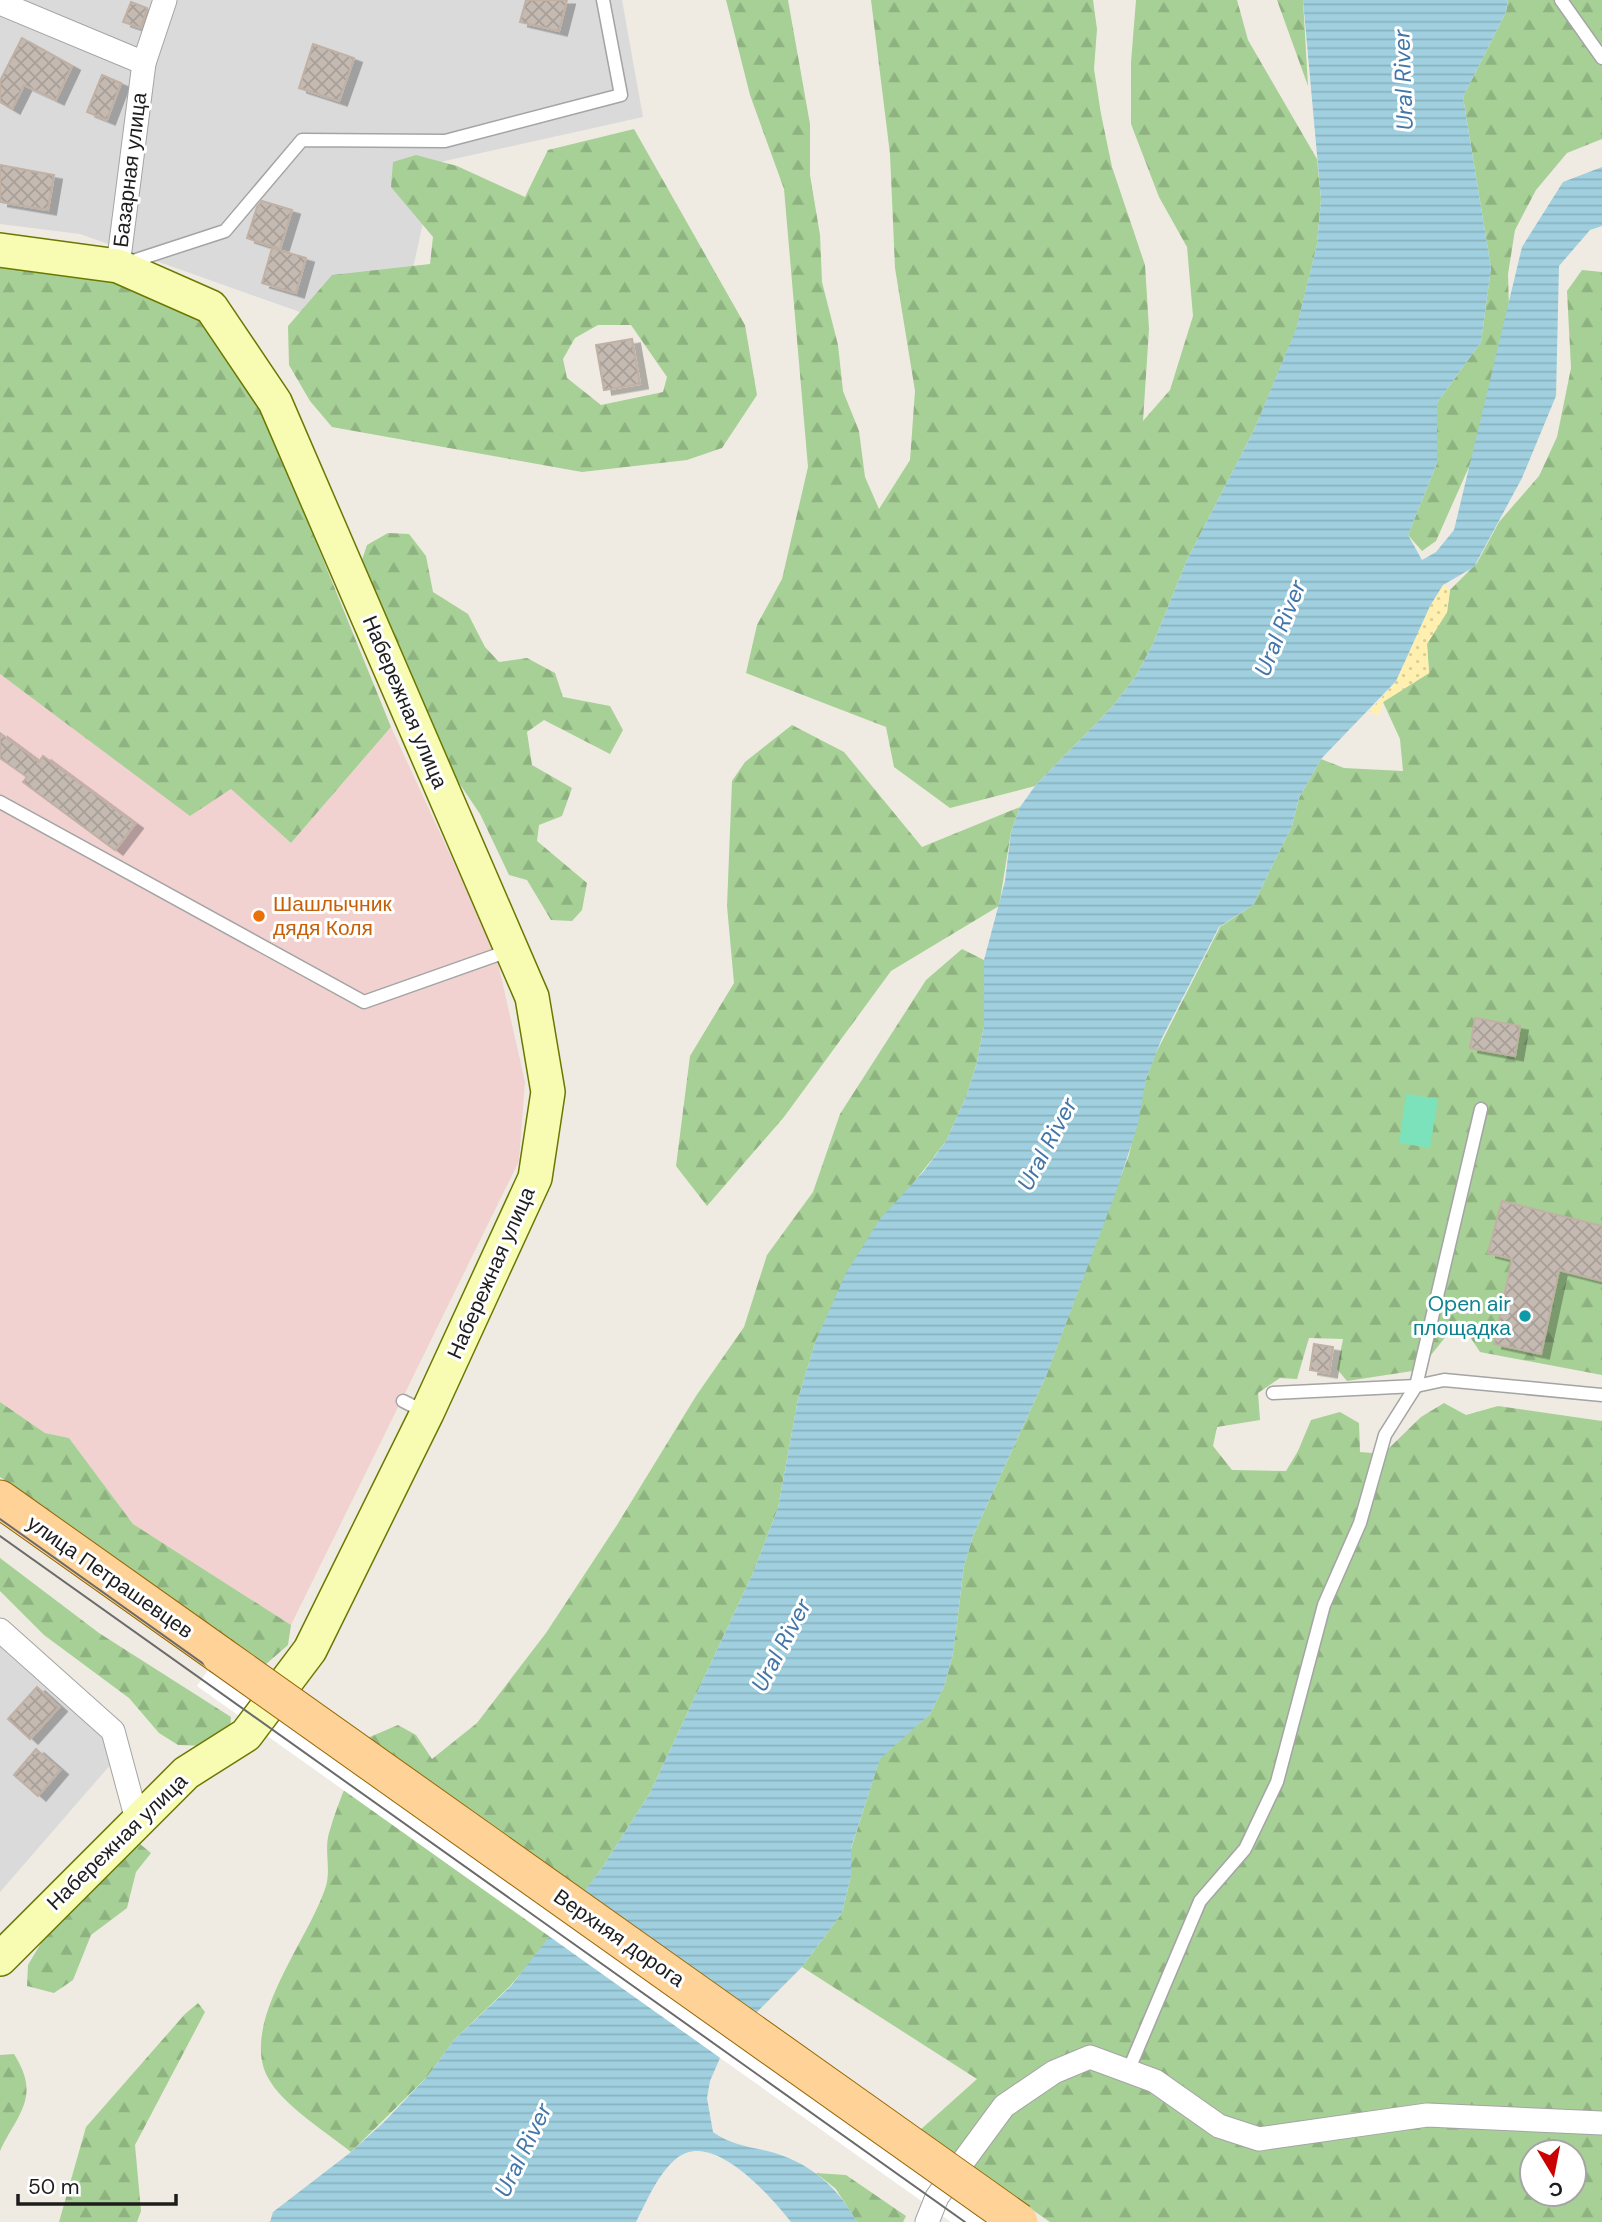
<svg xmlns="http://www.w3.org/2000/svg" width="1602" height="2222" viewBox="0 0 1602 2222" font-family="'DM Sans',sans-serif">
	<defs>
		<pattern id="forest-firs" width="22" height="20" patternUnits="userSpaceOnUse" patternTransform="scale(1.75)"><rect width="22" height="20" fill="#a6d095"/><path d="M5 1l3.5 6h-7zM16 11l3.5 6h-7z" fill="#8eb280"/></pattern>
		<pattern id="sand-dots" width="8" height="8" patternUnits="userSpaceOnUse" patternTransform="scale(1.75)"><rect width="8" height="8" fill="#fff0b0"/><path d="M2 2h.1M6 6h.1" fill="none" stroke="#dacd97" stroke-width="1.8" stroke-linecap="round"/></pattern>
		<pattern id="water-rules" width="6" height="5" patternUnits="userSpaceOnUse" patternTransform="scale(1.75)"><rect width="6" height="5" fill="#a0d0df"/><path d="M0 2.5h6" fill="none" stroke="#89b2bf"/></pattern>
		<pattern id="building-cross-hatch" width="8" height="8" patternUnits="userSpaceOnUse" patternTransform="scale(1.75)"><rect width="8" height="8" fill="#c4bab2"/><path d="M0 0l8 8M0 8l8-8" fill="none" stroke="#a89f99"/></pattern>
		<filter id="shadow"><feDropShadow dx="8" dy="4.5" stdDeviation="0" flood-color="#0004"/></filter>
	</defs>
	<rect width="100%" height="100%" fill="#efebe2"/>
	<!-- residential -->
	<g fill="#dbdada">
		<path d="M0 0H622L643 117 436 163 396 346 80 234 0 224Z"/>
		<path d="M0 1644 108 1743 111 1764 0 1892Z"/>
	</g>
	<!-- commercial -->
	<path fill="#f1d2d0" d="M0 674 190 815 231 789 291 843 391 727 496 954 525 1082 519 1161 291 1625 133 1524 69 1438 45 1433 0 1402Z"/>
	<!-- forest -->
	<g fill="url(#forest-firs)" fill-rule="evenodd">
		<path d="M726 0H788L810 124V175L820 235 822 282 838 345 843 391 859 431 865 477 879 509 910 460 915 391 895 268 890 154 871 0H1093L1097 29 1094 69 1101 114 1112 167 1145 265 1149 329 1143 421 1170 390 1193 316 1187 247 1159 197 1131 124V62L1136 0H1237L1248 40 1317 159 1321 199 1317 245 1296 330 1254 430 1187 560 1153 644 1136 676 1113 706 1035 786 950 808 894 767 886 727 746 673 757 625 782 579 808 467 784 189 750 95Z"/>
		<path d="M1277 0H1303L1308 86Z"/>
		<path d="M1508 0H1602V139L1567 153 1536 190 1515 230 1508 274 1509 311 1476 451 1436 541 1422 551 1408 535 1437 463V403L1481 342 1491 268 1463 97 1506 12Z"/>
		<path d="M634 129 745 325 757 395 722 448 687 460 582 472 332 427 310 401 289 365 288 326 332 275 430 264 433 237 391 187 393 162 416 155 457 166 525 197 548 150ZM598 325H631L667 377 663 392 601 405 567 378 563 359 575 338Z"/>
		<path d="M0 266 110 280 204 320 264 414 391 727 291 843 231 789 190 816 0 674Z"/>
		<path d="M1582 270 1602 272V1375L1480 1352 1459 1320 1419 1370 1347 1381 1337 1369 1343 1339 1309 1338 1297 1379 1280 1378 1258 1393 1260 1420 1217 1427 1213 1446 1232 1470 1286 1471 1298 1451 1311 1420 1340 1412 1359 1423 1360 1452 1383 1454 1421 1417 1444 1403 1466 1415 1498 1406 1602 1421V2222H1050L919 2131 977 2079 802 1967 842 1913 851 1876V1849L880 1758 930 1714 944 1687 953 1654 964 1566 973 1536 1046 1376 1129 1155 1146 1079 1155 1055 1220 927 1253 905 1292 826 1299 798 1321 759 1344 768 1403 771 1400 739 1383 702 1429 673 1427 644 1447 612 1450 590 1477 563 1499 522 1539 476 1557 437 1571 368 1567 291ZM1532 2152H1574V2194H1532Z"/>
		<path d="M388 533 409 534 426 556 433 592 468 614 485 647 499 662 527 658 555 673 563 697 610 706 623 730 610 754 544 720 527 732 532 765 572 788 562 816 539 825 537 841 587 883 582 910 572 921 551 920 527 880 509 875 480 814 449 768 361 563 367 545Z"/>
		<path d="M792 725 844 752 922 847 1020 807 1011 832 999 906 891 971 784 1117 707 1206 676 1166 690 1056 734 983 727 906 732 781 745 762Z"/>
		<path d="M962 949 984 960V1026L976 1066 966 1097 946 1141 905 1194 816 1340 798 1399 778 1508 753 1573 650 1793 600 1871 540 1951 510 1986 454 2040 428 2076 351 2152C324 2130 275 2101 264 2069 246 2014 310 1937 326 1886 331 1869 324 1850 329 1833 338 1801 353 1770 365 1739L398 1725 416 1735 432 1759 477 1723 546 1633 617 1525 696 1396 744 1327 767 1255 813 1192 840 1114 926 980Z"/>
		<path d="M0 1402 45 1433 69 1438 133 1524 291 1625 288 1645 265 1665 0 1477Z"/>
		<path d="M0 1558 99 1633 231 1717 230 1730 208 1746 178 1745 159 1733 129 1698 44 1635 0 1591Z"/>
		<path d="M140 1844 151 1853 136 1872 127 1908 91 1935 73 1980 54 1993 27 1986 28 1965 44 1938 117 1856Z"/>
		<path d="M198 2003 205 2012 135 2145 141 2211 137 2222H59L86 2127 185 2014Z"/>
		<path d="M14 2054C41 2097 19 2112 0 2151V2055Z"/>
		<path d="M816 2173 846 2175 906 2216 903 2222H857L836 2189Z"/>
	</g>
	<!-- sand -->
	<path fill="url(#sand-dots)" d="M1443 585 1450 590 1447 612 1427 644 1429 673 1383 702 1379 715 1369 712 1396 681 1430 606Z"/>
	<!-- pitch -->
	<path fill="#7ce2bc" d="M1406 1094 1438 1099 1430 1148 1399 1143Z"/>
	<!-- water -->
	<path fill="url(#water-rules)" d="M1303 0H1508L1506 12 1463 97 1491 268 1481 342 1437 403V463L1408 535 1422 560 1436 552 1454 530 1522 247 1563 182 1602 167V226L1590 230 1559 266 1556 396 1522 478 1474 567 1443 585 1430 606 1396 681 1321 759 1299 798 1292 826 1253 905 1219 927 1162 1038 1146 1079 1138 1124 1116 1192 1046 1376 973 1536 964 1566 953 1654 944 1687 930 1714 880 1759 851 1848V1876L842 1913 802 1967 740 2029 720 2058 710 2081 707 2098 713 2132C732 2146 753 2147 775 2153 813 2165 838 2188 857 2222H791C771 2197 713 2129 677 2158 658 2173 647 2201 636 2222H270L273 2212 351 2152 384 2122 428 2076 454 2040 511 1986 600 1871 650 1793 753 1573 778 1508 798 1399 816 1340 846 1273 880 1219 924 1171 946 1141 966 1097 976 1066 984 1026V960L1005 881 1011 832 1020 807 1035 786 1113 706 1136 676 1153 644 1187 560 1254 430 1296 329 1317 245 1321 199Z"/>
	<!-- pier -->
	<path fill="#fff" d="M226 1645 1037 2222H951L197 1686Z"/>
	<!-- building -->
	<g fill="url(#building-cross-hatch)" stroke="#c1b1a4" stroke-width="2" filter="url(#shadow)">
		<path d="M526 0H567L559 31 520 22Z"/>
		<path d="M131 2 147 8 141 28 123 22Z"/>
		<path d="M22 38 72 66 56 100 24 85 12 109 0 102V81Z"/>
		<path d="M313 44 354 58 339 101 299 88Z"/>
		<path d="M102 75 121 83 107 120 87 112Z"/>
		<path d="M0 165 54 175 48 210 0 202Z"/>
		<path d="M262 201 292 210 280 249 247 238 257 207Z"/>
		<path d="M272 248 306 258 296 293 262 283Z"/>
		<path d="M632 339 640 384 604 390 596 345Z"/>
		<path d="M0 733 39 762 43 756 135 824 115 850 23 782 27 777 0 758Z"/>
		<path d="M1475 1018 1520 1026 1515 1056 1470 1048Z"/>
		<path d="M1502 1201 1602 1226V1281L1559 1270 1541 1354 1494 1344 1512 1259 1488 1253Z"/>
		<path d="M1314 1344 1333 1347 1329 1373 1310 1370Z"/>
		<path d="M37 1687 59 1707 30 1739 8 1719Z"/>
		<path d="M36 1749 60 1770 38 1796 14 1775Z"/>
	</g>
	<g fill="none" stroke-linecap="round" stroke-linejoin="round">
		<!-- service casing -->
		<g stroke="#a4a4a4" stroke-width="15">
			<g id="service">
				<path d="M1561 0 1602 58"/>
				<path d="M127 263 225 231 302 140 445 141 621 95 603 0"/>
				<path d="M0 802 364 1002 511 950"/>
				<path d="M1273 1393 1416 1386 1444 1380 1602 1395"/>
				<path d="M403 1401 425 1412"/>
				<path d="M1129 2069 1200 1901 1245 1849 1277 1782 1324 1605 1360 1523 1385 1435 1416 1386 1481 1109"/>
			</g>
		</g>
		<!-- minor casing -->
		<g stroke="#a4a4a4" stroke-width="25">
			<g id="minor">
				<path d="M0 3 144 63"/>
				<path d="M118 266 144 63 165 0"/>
				<path d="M0 1630 113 1731 137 1820"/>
				<path d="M927 2222 937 2197 1004 2106 1054 2072 1090 2057 1155 2081 1219 2126 1259 2139 1427 2115 1602 2123"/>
			</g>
		</g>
		<!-- secondary casing -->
		<g stroke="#6a7800" stroke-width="36">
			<path id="secondary" d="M0 250 118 266 211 307 275 402 532 997 548 1092 535 1178 427 1413 310 1650 246 1735 186 1773 0 1959"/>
		</g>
		<!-- primary casing -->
		<g stroke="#966600" stroke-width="39">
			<path id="primary" d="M0 1499 220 1655"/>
		</g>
		<!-- service -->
		<use href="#service" stroke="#fff" stroke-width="12"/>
		<!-- minor -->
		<use href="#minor" stroke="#fff" stroke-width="23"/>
		<!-- secondary -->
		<use href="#secondary" stroke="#f8fcb3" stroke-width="33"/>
		<!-- primary -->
		<use href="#primary" stroke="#ffd397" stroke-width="37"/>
		<!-- tram -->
		<g stroke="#6b6b6b" stroke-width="2">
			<path d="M0 1519 988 2222"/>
			<path d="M0 1536 965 2222"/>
		</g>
		<!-- primary-bridge casing -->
		<g stroke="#966600" stroke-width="39" stroke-linecap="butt">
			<path id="primary-bridge" d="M220 1655 1019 2222"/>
		</g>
		<!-- primary-bridge -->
		<use href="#primary-bridge" stroke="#ffd397" stroke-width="37"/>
	</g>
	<!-- markers -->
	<circle fill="#e8710a" stroke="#fff" stroke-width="2.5" cx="259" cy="916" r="7"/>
	<circle fill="#0f9aa8" stroke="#fff" stroke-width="2.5" cx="1525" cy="1316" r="7"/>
	<g text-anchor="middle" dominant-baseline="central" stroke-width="6" stroke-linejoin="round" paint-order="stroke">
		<!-- street labels -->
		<g font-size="21" fill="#1d1d1d" stroke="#fff">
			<text transform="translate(130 170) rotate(-83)">Базарная улица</text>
			<text transform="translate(405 702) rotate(67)">Набережная улица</text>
			<text transform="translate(491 1273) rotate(-66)">Набережная улица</text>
			<text transform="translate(110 1577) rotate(35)">улица Петрашевцев</text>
			<text transform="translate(117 1842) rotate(-44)">Набережная улица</text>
			<text transform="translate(619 1938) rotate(35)">Верхняя дорога</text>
		</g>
		<!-- food labels -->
		<g font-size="21" fill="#c56008" stroke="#fff" text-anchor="start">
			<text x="273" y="904">Шашлычник<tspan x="273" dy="24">дядя Коля</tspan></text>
		</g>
		<!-- culture labels -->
		<g font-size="21" fill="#0d838f" stroke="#fff" text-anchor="end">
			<text x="1511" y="1304">Open air<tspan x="1511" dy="24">площадка</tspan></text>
		</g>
		<!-- water labels -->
		<g font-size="23" font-style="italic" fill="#4275a9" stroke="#fff">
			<text transform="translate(1403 80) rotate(-92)">Ural River</text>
			<text transform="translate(1280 628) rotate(-68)">Ural River</text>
			<text transform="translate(1047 1144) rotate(-62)">Ural River</text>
			<text transform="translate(781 1645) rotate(-62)">Ural River</text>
			<text transform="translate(523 2150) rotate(-64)">Ural River</text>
		</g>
	</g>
	<!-- north arrow -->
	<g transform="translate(1553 2173) rotate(170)"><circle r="33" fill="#ffffff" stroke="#a5a5a5" stroke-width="2"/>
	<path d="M0-5L12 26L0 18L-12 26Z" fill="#ca0200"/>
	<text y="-10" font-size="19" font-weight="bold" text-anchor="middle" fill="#1d1d1d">С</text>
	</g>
	<!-- scale -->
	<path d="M18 2194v10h158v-10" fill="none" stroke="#1d1d1d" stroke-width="3.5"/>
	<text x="28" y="2194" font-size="21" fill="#1d1d1d" stroke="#ffffff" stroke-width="5" paint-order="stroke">50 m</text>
</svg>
